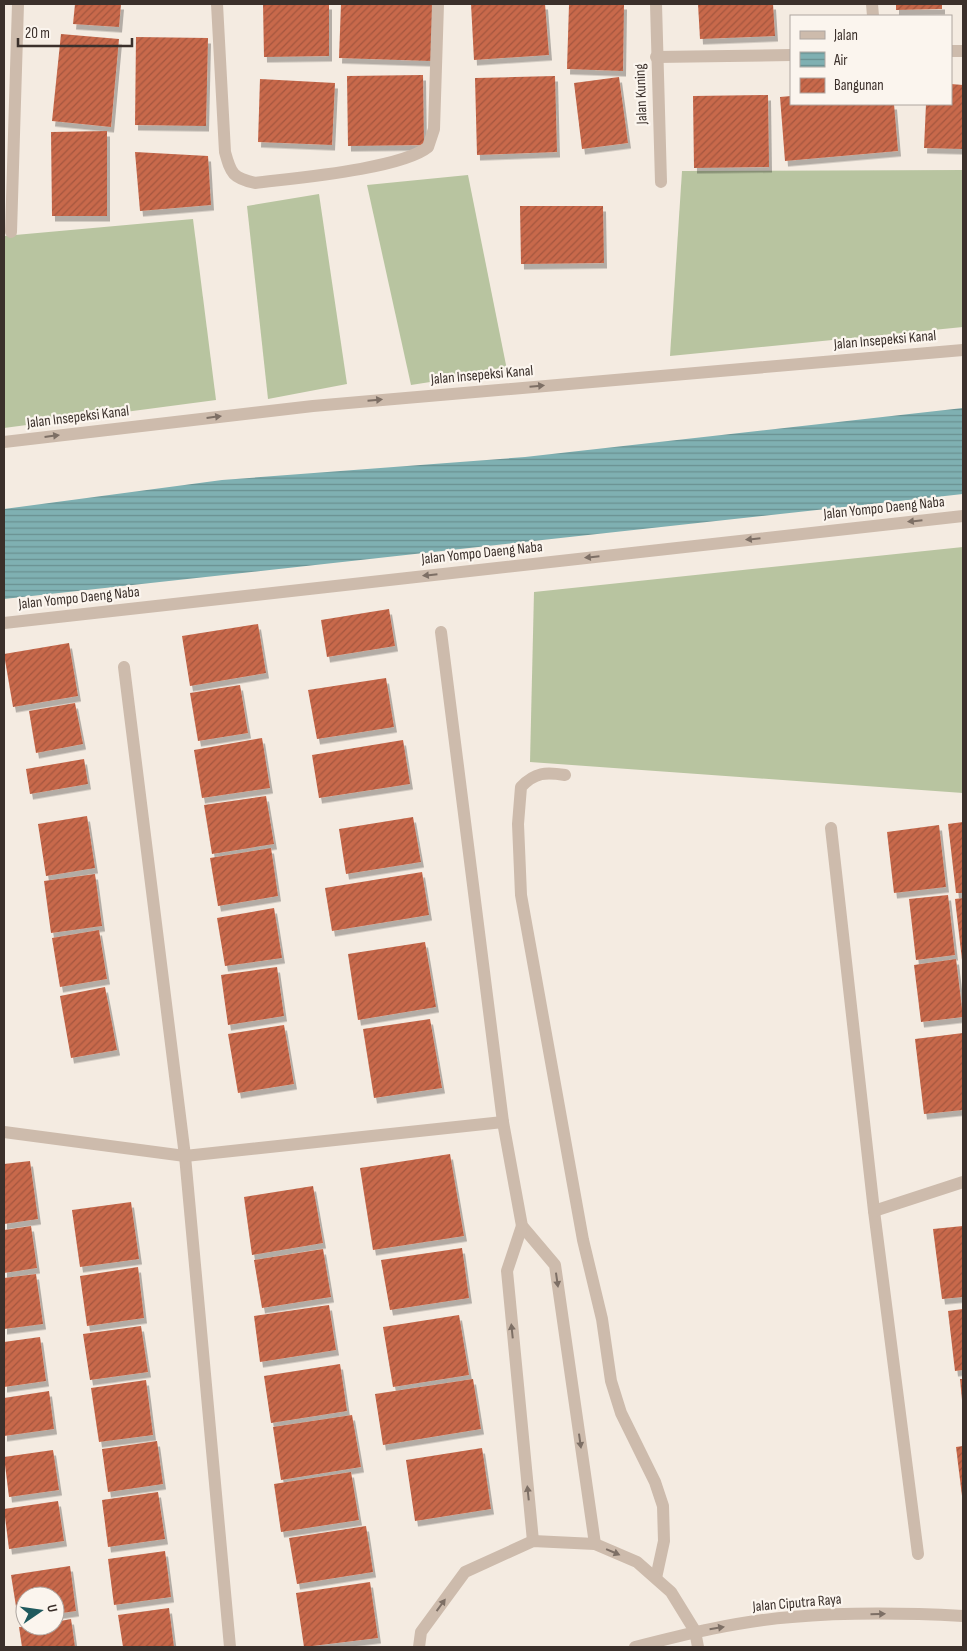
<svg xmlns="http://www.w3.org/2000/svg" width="967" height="1651" viewBox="0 0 967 1651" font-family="'Sofia Sans Condensed',sans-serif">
	<defs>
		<pattern id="water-rules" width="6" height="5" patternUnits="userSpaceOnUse" patternTransform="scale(1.25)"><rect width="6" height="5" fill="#7fb0b2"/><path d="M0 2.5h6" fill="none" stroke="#699091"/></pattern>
		<pattern id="building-hatch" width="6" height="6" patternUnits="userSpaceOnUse" patternTransform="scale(1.25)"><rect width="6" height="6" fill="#c8694b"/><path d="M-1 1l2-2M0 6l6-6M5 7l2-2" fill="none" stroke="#a4573f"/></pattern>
		<filter id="shadow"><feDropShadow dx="3" dy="5.5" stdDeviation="0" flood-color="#0004"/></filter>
	</defs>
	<rect width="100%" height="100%" fill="#f4ebe1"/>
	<!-- grass -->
	<g fill="#b8c4a0">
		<path d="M963 170V327L670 356 682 171Z"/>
		<path d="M468 175 507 370 411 385 367 185Z"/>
		<path d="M319 194 347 384 268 399 247 206Z"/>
		<path d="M193 219 216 400 4 428V236Z"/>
		<path d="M963 547V793L530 762 534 592Z"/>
	</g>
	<!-- water -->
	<path fill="url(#water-rules)" d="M963 408V494L4 599V509L222 480 525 457Z"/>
	<!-- building -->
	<g fill="url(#building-hatch)" filter="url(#shadow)">
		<path d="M75 4H121L119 27 73 24Z"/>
		<path d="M263 4H329V56L264 57Z"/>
		<path d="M341 4H433L431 61 339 58Z"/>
		<path d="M471 4H545L549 55 474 60Z"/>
		<path d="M569 4H624L623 71 567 69Z"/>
		<path d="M698 4H773L775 36 700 39Z"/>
		<path d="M896 4H942V9L896 10Z"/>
		<path d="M61 34 119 39 111 127 52 121Z"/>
		<path d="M136 37 208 38 206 126 135 125Z"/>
		<path d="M423 75 424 145 348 146 347 76Z"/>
		<path d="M555 76 557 152 477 155 475 78Z"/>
		<path d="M619 77 628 143 582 149 574 83Z"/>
		<path d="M260 79 335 83 332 145 258 142Z"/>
		<path d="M951 84 963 85V149L924 148 926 104H951Z"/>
		<path d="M768 95 769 167 694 168 693 96Z"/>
		<path d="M791 96V104H894L898 151 785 161 780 97Z"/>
		<path d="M107 131V216H52L51 132Z"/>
		<path d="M135 152 208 156 211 205 140 211Z"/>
		<path d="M520 206H603L604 263 521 264Z"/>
		<path d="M389 609 395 646 327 657 321 620Z"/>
		<path d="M258 624 266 673 190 686 182 636Z"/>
		<path d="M69 643 78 696 13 707 4 654Z"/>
		<path d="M386 678 394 727 317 739 308 690Z"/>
		<path d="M240 685 248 733 198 741 190 693Z"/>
		<path d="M75 703 83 744 36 753 29 711Z"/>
		<path d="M262 738 270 788 202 798 194 750Z"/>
		<path d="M403 740 410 784 319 798 312 755Z"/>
		<path d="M84 759 88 784 30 794 26 769Z"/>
		<path d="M266 796 274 844 212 854 204 805Z"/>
		<path d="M87 816 95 868 46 876 38 824Z"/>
		<path d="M413 817 421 862 346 874 339 829Z"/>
		<path d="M963 822V893H956L948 824Z"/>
		<path d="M939 825 946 887 894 893 887 832Z"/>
		<path d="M271 848 278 896 218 906 210 858Z"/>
		<path d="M422 872 429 915 332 931 325 888Z"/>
		<path d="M95 874 102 926 51 933 44 881Z"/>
		<path d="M948 895 955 955 916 960 909 899Z"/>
		<path d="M963 898V960H962L955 899Z"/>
		<path d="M274 908 282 958 225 966 217 918Z"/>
		<path d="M99 930 107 979 60 987 52 938Z"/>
		<path d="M425 942 436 1007 358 1020 348 954Z"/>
		<path d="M956 959 963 1017 921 1022 914 965Z"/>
		<path d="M277 967 284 1016 228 1025 221 975Z"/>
		<path d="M105 987 117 1050 71 1058 60 996Z"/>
		<path d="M430 1019 442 1088 374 1098 363 1029Z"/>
		<path d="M284 1025 294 1084 238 1093 228 1034Z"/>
		<path d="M963 1033V1110L924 1114 915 1039Z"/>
		<path d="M450 1154 464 1236 373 1250 360 1168Z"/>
		<path d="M30 1161 38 1219 4 1224V1164Z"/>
		<path d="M313 1186 323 1243 252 1255 244 1197Z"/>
		<path d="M131 1202 139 1259 80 1267 72 1210Z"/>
		<path d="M31 1226 37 1268 4 1273V1230Z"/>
		<path d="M963 1226V1297L942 1299 933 1229Z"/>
		<path d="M462 1248 469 1298 390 1310 381 1260Z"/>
		<path d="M323 1249 331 1297 262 1308 254 1260Z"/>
		<path d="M138 1267 144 1318 87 1326 80 1276Z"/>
		<path d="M36 1274 43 1324 4 1329V1278Z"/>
		<path d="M329 1305 336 1350 260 1362 254 1316Z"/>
		<path d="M963 1309V1370L955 1371 948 1311Z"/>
		<path d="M459 1315 469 1375 393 1387 383 1327Z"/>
		<path d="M141 1326 148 1372 90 1380 83 1334Z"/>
		<path d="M40 1337 46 1381 4 1387V1342Z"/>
		<path d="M340 1364 347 1411 271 1423 264 1376Z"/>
		<path d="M473 1379 481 1429 383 1445 375 1394Z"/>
		<path d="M960 1379H963V1400H962Z"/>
		<path d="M146 1380 153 1435 99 1442 91 1388Z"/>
		<path d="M49 1391 54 1429 4 1436V1398Z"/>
		<path d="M352 1415 361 1467 281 1480 273 1427Z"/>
		<path d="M157 1441 163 1484 108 1492 102 1449Z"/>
		<path d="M963 1446V1496H962L956 1447Z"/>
		<path d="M482 1448 491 1509 415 1521 406 1460Z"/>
		<path d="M53 1450 59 1490 9 1497 4 1457Z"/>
		<path d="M351 1472 359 1520 281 1532 274 1484Z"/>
		<path d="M158 1492 165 1539 108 1547 102 1500Z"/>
		<path d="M58 1501 64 1541 9 1549 4 1509Z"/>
		<path d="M366 1526 373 1572 297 1584 289 1538Z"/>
		<path d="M165 1551 171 1597 114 1605 108 1559Z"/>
		<path d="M70 1566 76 1611 55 1614V1596H25V1618L18 1619 11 1575Z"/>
		<path d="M370 1582 378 1638 304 1647 296 1593Z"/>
		<path d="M169 1608 174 1647H123L118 1615Z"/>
		<path d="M71 1619 75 1647H22L19 1627 55 1626V1622Z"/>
	</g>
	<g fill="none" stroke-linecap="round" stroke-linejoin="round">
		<!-- service -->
		<path stroke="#cdbbac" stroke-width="12" d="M565 775C546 772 535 772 521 787L518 824 521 895 583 1240 602 1319 611 1381 621 1413 655 1482 663 1506 664 1541 656 1578"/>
		<!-- minor -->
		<g stroke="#cdbbac" stroke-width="12">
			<path d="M217 4 225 152C231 174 233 178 255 183 294 178 401 169 428 147L434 129 438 4"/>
			<path d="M656 4 661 182"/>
			<path d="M872 4 873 16"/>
			<path d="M951 51H963"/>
			<path d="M656 57 791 55"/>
			<path d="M11 232 18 4"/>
			<path d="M441 632 503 1122 522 1226 555 1265 595 1544"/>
			<path d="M124 667 185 1156 230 1647"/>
			<path d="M831 828 874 1211 918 1554"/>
			<path d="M4 1132 185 1156 503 1122"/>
			<path d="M874 1211 963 1182"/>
			<path d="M522 1226 507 1271 533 1541"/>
			<path d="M419 1647 421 1632 465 1572 533 1541 595 1544 637 1562 671 1592 695 1631 698 1647"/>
			<path d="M635 1647C686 1634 739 1621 792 1617 849 1612 906 1613 963 1616"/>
		</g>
		<!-- tertiary -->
		<g stroke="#cdbbac" stroke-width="12">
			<path d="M4 442 313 406 963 350"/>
			<path d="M4 623 963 516"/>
		</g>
	</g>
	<!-- one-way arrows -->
	<defs><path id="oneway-solid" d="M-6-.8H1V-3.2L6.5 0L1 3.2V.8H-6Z" transform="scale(1.25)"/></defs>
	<g fill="#7d6f65">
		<use href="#oneway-solid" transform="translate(537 386) rotate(-5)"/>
		<use href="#oneway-solid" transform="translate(375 400) rotate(-5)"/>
		<use href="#oneway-solid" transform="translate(214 417) rotate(-7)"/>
		<use href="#oneway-solid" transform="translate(52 436) rotate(-7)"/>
		<use href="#oneway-solid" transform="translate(915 521) rotate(174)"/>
		<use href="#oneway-solid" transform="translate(753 539) rotate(174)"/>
		<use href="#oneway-solid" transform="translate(592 557) rotate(174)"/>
		<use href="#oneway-solid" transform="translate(430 575) rotate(174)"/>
		<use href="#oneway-solid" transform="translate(557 1280) rotate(82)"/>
		<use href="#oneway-solid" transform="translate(512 1331) rotate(-96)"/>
		<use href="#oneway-solid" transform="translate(580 1441) rotate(82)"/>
		<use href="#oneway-solid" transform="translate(528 1493) rotate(-96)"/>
		<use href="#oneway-solid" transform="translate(613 1552) rotate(23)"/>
		<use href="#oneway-solid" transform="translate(441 1605) rotate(-54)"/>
		<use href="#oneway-solid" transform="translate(878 1614) rotate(-2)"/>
		<use href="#oneway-solid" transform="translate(717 1628) rotate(-9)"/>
	</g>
	<g text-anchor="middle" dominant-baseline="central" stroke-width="4.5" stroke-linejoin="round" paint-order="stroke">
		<!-- street labels -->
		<g font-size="15" fill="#3b302b" stroke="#fbf5ee">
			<text transform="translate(641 94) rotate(-92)">Jalan Kuning</text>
			<text transform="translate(885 340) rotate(-5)">Jalan Insepeksi Kanal</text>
			<text transform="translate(482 375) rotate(-5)">Jalan Insepeksi Kanal</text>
			<text transform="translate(78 417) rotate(-7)">Jalan Insepeksi Kanal</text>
			<text transform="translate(884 508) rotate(-6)">Jalan Yompo Daeng Naba</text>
			<text transform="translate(482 553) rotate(-6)">Jalan Yompo Daeng Naba</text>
			<text transform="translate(79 598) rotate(-6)">Jalan Yompo Daeng Naba</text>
			<text transform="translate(797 1603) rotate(-5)">Jalan Ciputra Raya</text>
		</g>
	</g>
	<!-- border -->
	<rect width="967" height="1651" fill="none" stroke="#3b302b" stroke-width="10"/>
	<!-- legend -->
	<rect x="790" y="15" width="162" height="90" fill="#fbf5ee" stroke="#aea6a0"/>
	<rect x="800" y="31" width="25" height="8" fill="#cdbbac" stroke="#aea6a0"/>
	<text x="834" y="40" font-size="15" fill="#3b302b">Jalan</text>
	<rect x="800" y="52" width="25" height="15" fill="url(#water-rules)" stroke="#aea6a0"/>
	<text x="834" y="65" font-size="15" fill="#3b302b">Air</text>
	<rect x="800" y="78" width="25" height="15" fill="url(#building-hatch)" stroke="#aea6a0"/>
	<text x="834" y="90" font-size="15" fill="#3b302b">Bangunan</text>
	<!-- north arrow -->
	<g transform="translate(40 1611) rotate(77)"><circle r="24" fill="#fbf5ee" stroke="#aea6a0"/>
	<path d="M0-4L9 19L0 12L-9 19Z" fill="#1f5a5e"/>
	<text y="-8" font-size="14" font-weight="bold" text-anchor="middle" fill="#3b302b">U</text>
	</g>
	<!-- scale -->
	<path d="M18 38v8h114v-8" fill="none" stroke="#3b302b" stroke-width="2.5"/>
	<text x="25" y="38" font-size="15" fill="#3b302b" stroke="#fbf5ee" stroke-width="4" paint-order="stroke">20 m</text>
</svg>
